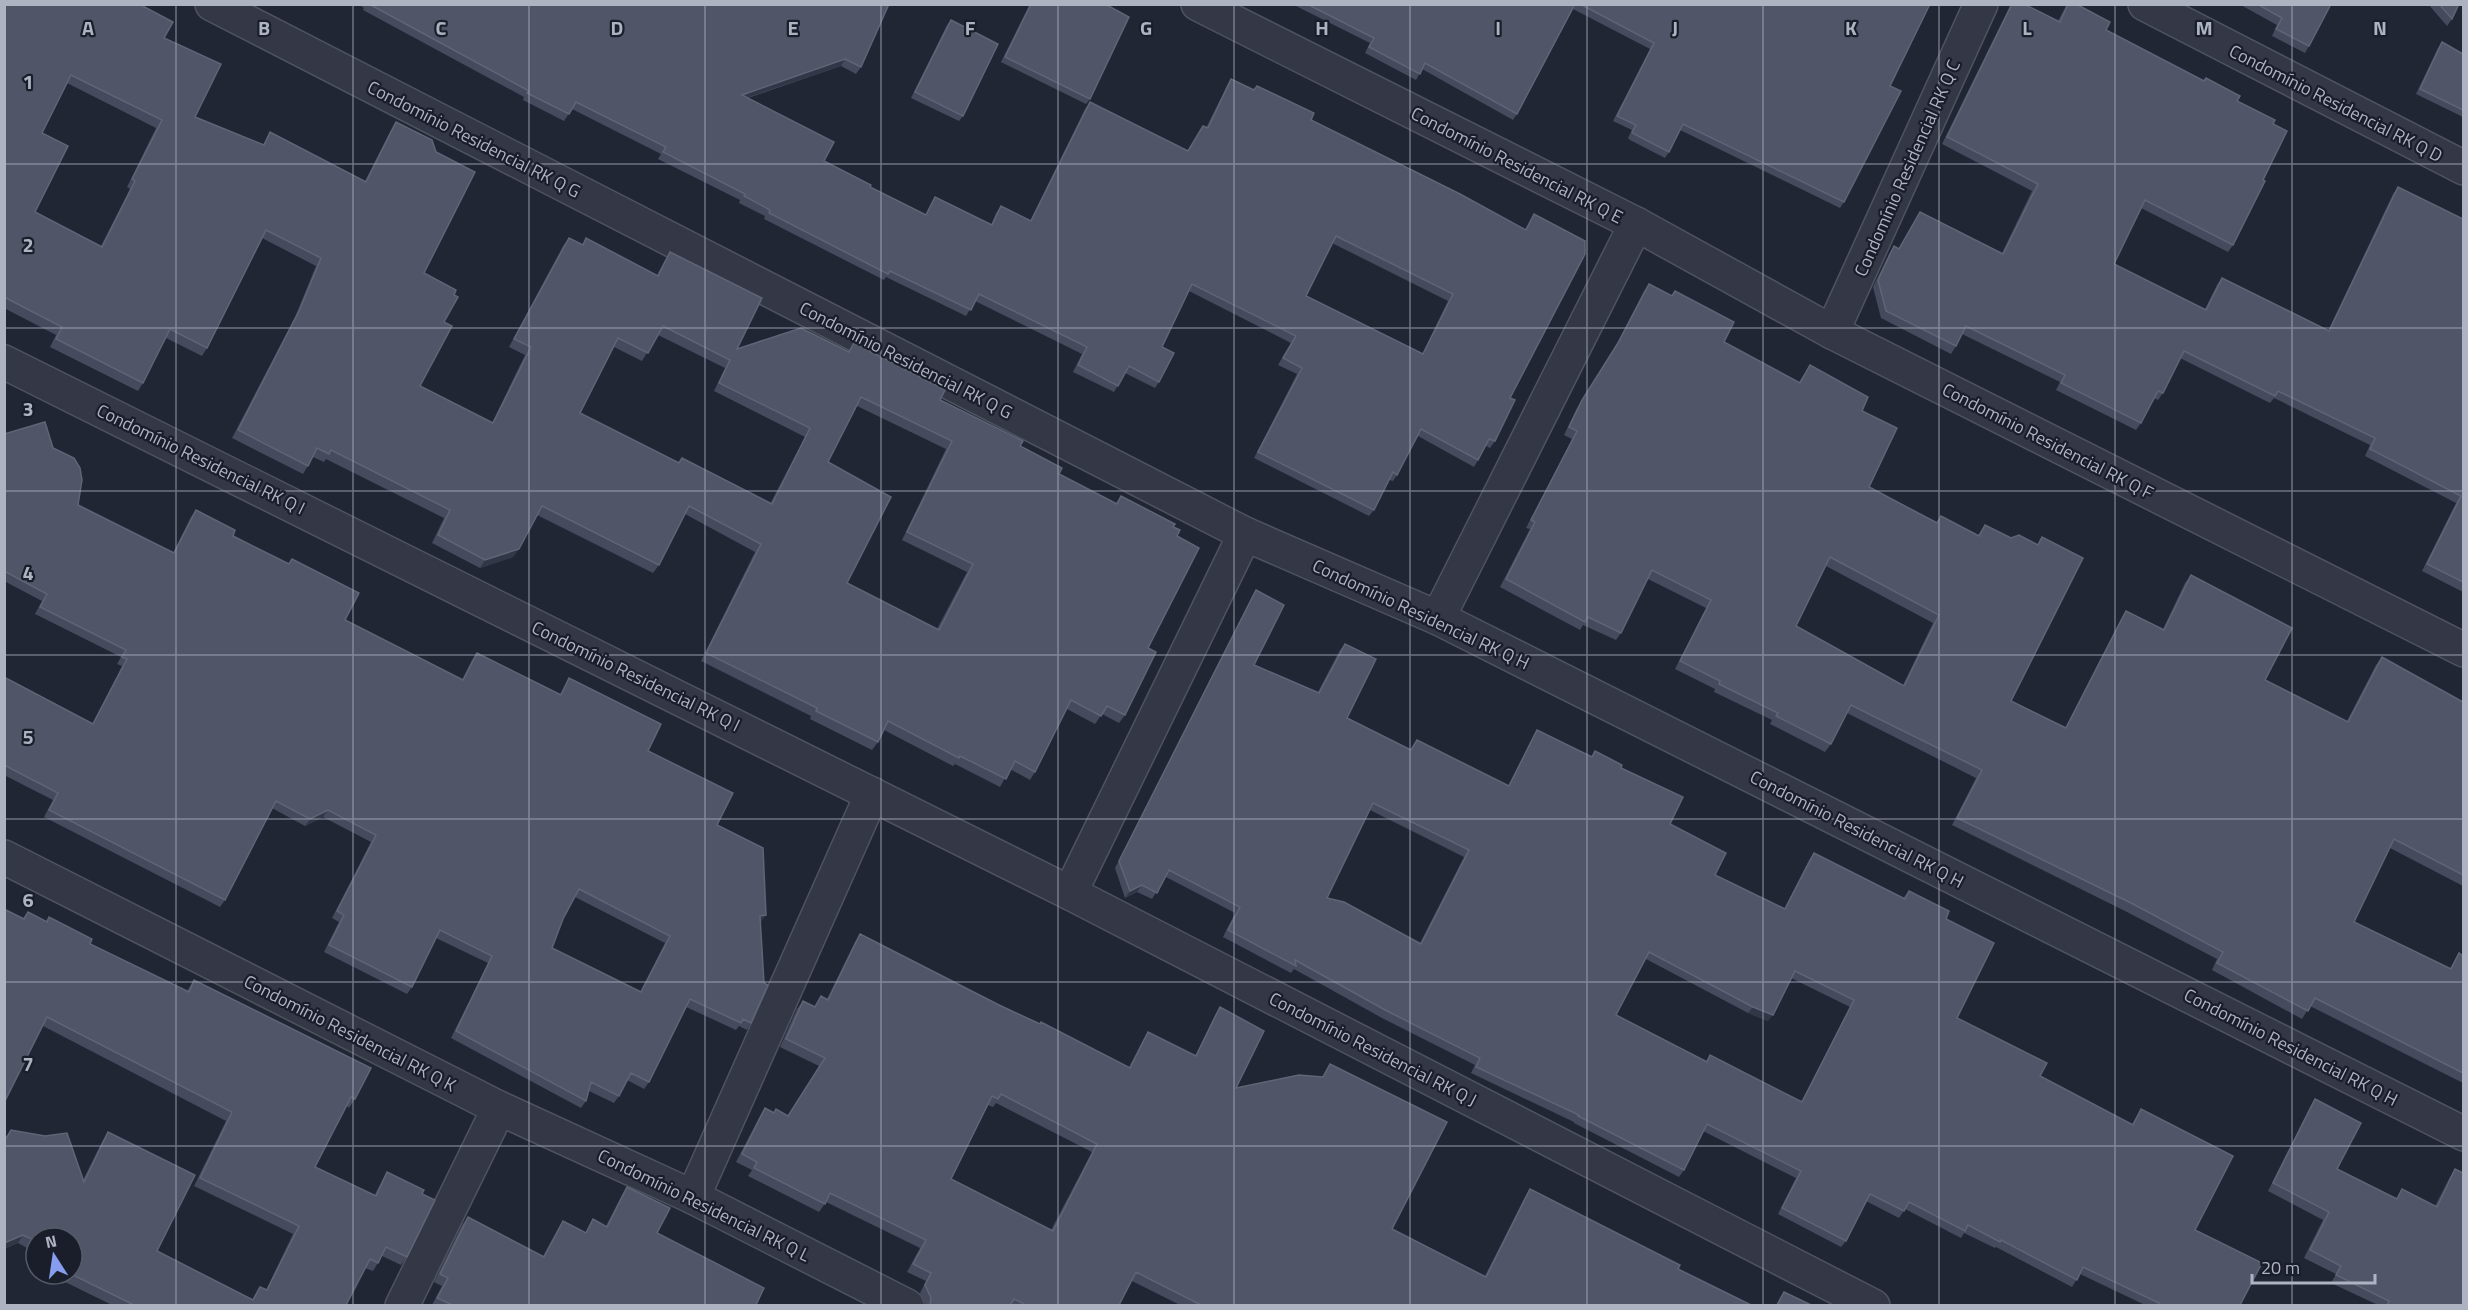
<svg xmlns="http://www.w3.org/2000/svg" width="2468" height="1310" viewBox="0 0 2468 1310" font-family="'Titillium Web',sans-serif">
	<rect width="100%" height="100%" fill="#212635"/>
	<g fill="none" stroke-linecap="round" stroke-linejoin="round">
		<!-- street casing -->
		<g stroke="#4f5360" stroke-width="36">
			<g id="street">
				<path d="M212 4 1245 534 1438 618 2464 1134"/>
				<path d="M1198 4 1636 224 1832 332 2464 650"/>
				<path d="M2145 4 2464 168"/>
				<path d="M1832 332 1981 4"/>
				<path d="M4 362 1070 893 1873 1306"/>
				<path d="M1438 618 1636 224"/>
				<path d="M4 857 499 1108 693 1197 907 1306"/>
				<path d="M1070 893 1245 534"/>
				<path d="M693 1197 872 794"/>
				<path d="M402 1306 499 1108"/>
			</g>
		</g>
		<!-- street -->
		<use href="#street" stroke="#343846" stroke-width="33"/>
	</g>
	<!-- wall -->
	<g fill="#454b5d" fill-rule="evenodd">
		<path d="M4 4 164 38 195 117 263 145 270 132 365 181 391 130 396 122 424 273 454 295 420 386 492 423 525 355 509 347 563 246 569 238 582 245 586 238 657 275 665 260 670 252 737 349 848 352 854 343 940 400 1020 446 1059 474 1116 503 1121 496 1173 527 1177 536 1148 648 1125 715 1119 723 1102 714 1095 724 1067 709 1035 772 1030 780 1010 769 1000 787 955 764 953 766 884 730 878 742 872 750 810 719 811 716 701 661 755 552 685 514 659 565 653 573 537 515 519 549 513 557 480 568 432 543 444 518 326 459 324 462 313 457 303 474 232 438 295 317 316 266 262 238 207 348 202 356 166 338 143 383 138 391 50 347 56 335 4 308ZM67 83 156 128 127 187 130 189 101 246 35 212 42 133ZM658 335 725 368 714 391 805 437 770 504 682 458 678 463 580 413 614 347 642 361ZM857 406 946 449 902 540 967 572 937 629 847 583 828 462Z"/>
		<path d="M358 4H889L861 67 856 74 841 66 748 98 824 161 870 187 925 215 935 197 991 225 996 213 1001 206 1030 221 1085 109 1090 102 1188 151 1206 128 1227 86 1231 79 1525 229 1534 214 1510 398 1495 441 1490 448 1486 446 1474 467 1418 436 1397 475 1393 481 1389 480 1374 510 1369 516 1254 458 1297 374 1278 365 1291 343 1189 291 1162 347 1159 382 1155 388 1125 373 1114 392 1073 372 1082 354 975 301 966 316 886 277 884 280 764 219 765 216 739 203 740 200 658 159 661 154 572 109 564 121 523 100 524 97 363 10 364 8ZM1332 243 1448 301 1422 354 1306 296Z"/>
		<path d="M1030 4H1105L1090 99 1086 104 1001 62Z"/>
		<path d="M1292 4H1930L1890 86 1844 202 1840 208 1680 130 1669 152 1665 158 1630 140 1628 138 1632 130 1613 121 1650 49 1573 9 1517 114 1513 120 1422 69 1416 80 1365 53 1370 43Z"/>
		<path d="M2011 4H2024L2058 21 2067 4H2076L2106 30 2203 81 2206 78 2237 101 2273 124 2263 180 2233 245 2228 252 2141 208 2114 264 2205 309 2217 285 2222 278 2328 331 2393 194 2398 187 2463 219V592L2422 571 2456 503 2365 456 2370 445 2274 398 2270 403 2180 358 2163 393 2158 400 2154 398 2141 423 2136 430 2056 390 2060 382 1962 334 1956 346 1951 354 1881 318 1873 287 1889 254 1894 246 1898 249 1920 212 2002 253 2032 191 1942 144Z"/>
		<path d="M2239 4H2331L2309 46 2305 53 2272 36 2277 25Z"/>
		<path d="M2428 4H2459L2452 19 2447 26Z"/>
		<path d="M951 20 963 116 959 121 911 98 947 25Z"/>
		<path d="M2442 42 2463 54V117L2416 94 2438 48Z"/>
		<path d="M1649 284 1724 342 1799 382 1810 365 1862 411 1869 487 1937 522 1941 516 1978 535 1985 525 2011 538 2037 545 2042 537 2011 701 2065 728 2121 619 2126 611 2163 629 2185 583 2191 575 2265 680 2347 721 2376 665 2382 657 2463 702V886L2390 848 2354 922 2450 968 2459 953 2463 956V1083L2310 1006 2302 1019 2212 970 2217 959 2127 912 1952 825 1976 778 1847 713 1831 744 1825 752 1770 724 1772 720 1714 692 1715 689 1675 669 1706 608 1648 579 1621 633 1616 640 1583 625 1580 630 1500 587 1530 529 1526 528 1572 439 1564 435 1577 408 1613 351 1644 291ZM1826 566 1933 623 1903 685 1796 626Z"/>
		<path d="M4 434 53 448 78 505 173 553 191 517 196 510 233 536 288 564 292 559 345 620 462 680 472 660 477 653 560 694 569 678 648 751 717 825 766 915 760 922 751 1023 747 1030 739 1026 736 1030 686 1007 649 1082 644 1089 627 1080 619 1096 614 1103 589 1091 586 1101 581 1108 451 1038 488 963 436 938 412 987 407 994 324 952 339 922 332 918 371 842 323 817 305 826 272 808 225 900 220 907 44 817 53 800 4 775V677L92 724 122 666 117 664 121 657 35 614 42 601 4 581ZM575 897 665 943 640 992 552 948 563 919Z"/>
		<path d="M1256 590 1254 665 1318 692 1340 650 1345 644 1347 718 1410 750 1508 786 1533 737 1537 730 1591 757 1595 751 1621 768 1715 875 1784 909 1809 860 1814 853 1903 898 1909 891 1946 919 1957 1018 2040 1076 2132 1124 2141 1109 2195 1230 2240 1305H2145L2080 1274 2072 1287 1996 1247 1995 1248 1964 1233 1961 1238 1905 1209 1899 1218 1866 1201 1846 1241 1841 1247 1778 1214 1796 1178 1703 1131 1684 1170 1679 1177 1574 1123V1122L1471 1073 1475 1065 1382 1018 1294 969 1291 973 1223 937 1235 913 1166 877 1152 899 1137 892 1125 898 1115 868 1252 597ZM1370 810 1464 857 1420 943 1327 898ZM1646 959 1748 1013 1768 1021 1791 978 1850 1007 1801 1102 1710 1055 1706 1061 1616 1015Z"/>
		<path d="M28 912 46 921 49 917 90 944 187 991 194 980 355 1099 349 1108 347 1106 315 1167 374 1196 382 1181 387 1172 422 1194 407 1257 401 1265 382 1256 373 1271 365 1268 346 1305H112L59 1279 62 1274H72V1238H36V1253L18 1243 4 1249V1140L11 1130 83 1180 103 1140 108 1132 157 1251 252 1300 260 1287 266 1290 293 1234 194 1186 226 1121 43 1026 23 918Z"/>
		<path d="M860 934 999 1005 1129 1067 1143 1040 1148 1032 1195 1056 1215 1015 1220 1007 1236 1088 1322 1077 1330 1064 1392 1229 1485 1276 1525 1197 1530 1189 1678 1269 1751 1305H1180L1132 1281 1119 1305H926L920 1293 926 1281 907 1272 920 1248 826 1202 819 1212 748 1176 752 1170 736 1162 760 1116 765 1108 774 1112 776 1109 788 1116 819 1066 780 1047 797 1009 803 1001 814 1007 821 996 827 999 855 942ZM996 1103 1092 1152 1051 1230 951 1179 988 1105 993 1107Z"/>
		<path d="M2315 1099 2337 1169 2396 1199 2402 1189 2435 1206 2450 1177 2455 1169 2463 1305H2378L2331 1283 2336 1274 2304 1258 2323 1220 2268 1191 2310 1107Z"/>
		<path d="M627 1187 657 1233 756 1305H432L442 1286 434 1282 462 1225 468 1217 543 1256 558 1229 563 1221 585 1233 593 1219 606 1226 622 1195Z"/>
	</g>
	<!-- shaded-wall -->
	<g fill="#323748">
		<path d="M845 59 841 66 737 101 742 95Z"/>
		<path d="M519 549 513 557 480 568 485 560Z"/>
		<path d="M328 810 323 817 305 826 310 819Z"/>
		<path d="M1142 885 1137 892 1125 898 1130 891Z"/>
		<path d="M766 915 761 922 755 923 760 916Z"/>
		<path d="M1753 1007 1773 1015 1768 1021 1748 1013Z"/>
		<path d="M23 1235 18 1243 4 1249V1243Z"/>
	</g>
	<!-- building -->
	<g fill="#505668" stroke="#5f6576" stroke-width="1.5" fill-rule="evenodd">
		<path d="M4 4H139L173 22 164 38 221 64 195 117 264 145 270 132 366 182 396 122 432 140 436 152 475 172 424 273 456 290 454 295 458 297 444 322 452 326 420 386 493 423 531 347 514 339 569 238 583 245 586 238 658 276 670 252 762 298 737 349 801 328 849 352 854 343 945 390 940 400 1023 441 1020 446 1062 468 1059 474 1117 504 1121 496 1175 524 1173 527 1180 530 1177 536 1199 548 1148 648 1156 652 1125 715 1107 706 1101 716 1071 700 1035 772 1015 761 1006 779 960 756 959 758 888 721 878 742 816 711 817 708 706 653 761 544 689 506 659 565 542 506 519 549 485 560 438 535 450 510 331 450 329 454 317 448 308 466 238 430 300 309 321 258 266 230 207 348 170 329 143 383 56 339 62 327 4 297ZM71 75 162 120 132 179 135 181 102 247 35 212 68 146 42 133ZM663 326 730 360 719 383 810 428 772 504 682 458 679 463 580 413 618 338 648 353ZM861 397 952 441 907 532 973 564 939 630 847 583 891 497 828 462Z"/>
		<path d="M369 4H889L861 67 845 59 742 95 834 142 824 161 871 185 870 187 926 215 935 197 992 225 1001 206 1031 221 1090 102 1188 151 1203 126 1208 128 1231 79 1254 90 1257 86 1314 113 1311 120 1460 194 1526 230 1534 214 1585 241V254L1510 398 1515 400 1495 441 1489 439 1478 460 1421 429 1397 475 1393 472 1374 510 1258 452 1302 368 1283 358 1296 336 1192 284 1162 347 1174 353 1159 382 1129 366 1118 386 1078 365 1087 347 979 294 971 310 890 271 888 274 769 213 770 210 744 196 745 194 663 152 666 147 576 102 569 114 527 93 529 91ZM1336 236 1453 294 1423 354 1306 296Z"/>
		<path d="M1031 4H1105L1129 17 1090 99 1005 57Z"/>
		<path d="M1307 4H1575L1517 114 1425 63 1420 74 1369 47 1374 38Z"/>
		<path d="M1580 4H1930L1890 86 1901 91 1844 202 1683 124 1669 152 1634 134 1632 132 1636 125 1617 116 1654 43Z"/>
		<path d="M2012 4H2024L2060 22 2068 4H2076L2110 22 2106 30 2204 81 2206 78 2240 96 2237 101 2275 120 2273 124 2287 131 2263 180 2265 181 2233 245 2145 200 2114 264 2206 310 2222 278 2329 331 2398 187 2463 219V582L2427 564 2461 496 2370 449 2375 438 2278 391 2275 396 2184 351 2163 393 2158 391 2141 423 2061 383 2065 375 1966 326 1956 346 1886 311 1878 280 1894 246 1899 249 1920 212 2003 254 2038 184 1947 137Z"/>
		<path d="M2257 4H2331L2309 46 2276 29 2282 18Z"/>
		<path d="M2439 4H2459L2452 19Z"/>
		<path d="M951 20 998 44 963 116 915 92Z"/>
		<path d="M2442 42 2463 54V110L2420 89Z"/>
		<path d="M1649 284 1672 296 1675 291 1734 322 1724 342 1800 383 1810 365 1868 397 1862 411 1897 428 1869 487 1937 523 1941 516 1979 536 1985 525 2011 538 2019 535 2038 545 2042 537 2083 558 2011 701 2066 728 2126 611 2164 630 2191 575 2292 628 2265 680 2348 722 2382 657 2463 702V875L2394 839 2354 922 2451 969 2459 953 2463 956V1073L2315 998 2308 1011 2217 963 2223 952 2133 904 1957 818 1982 770 1851 705 1831 744 1776 716 1778 713 1719 684 1720 681 1680 661 1711 600 1652 570 1621 633 1588 617 1585 622 1506 579 1535 522 1531 520 1577 431 1569 427 1582 400 1618 343ZM1830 557 1939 615 1904 686 1796 626Z"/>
		<path d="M45 422 53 448 74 458 80 468 82 480 78 505 174 553 196 510 235 530 233 536 289 564 292 559 359 593 345 620 463 680 477 653 561 695 569 678 661 724 648 751 733 793 717 825 763 848 766 915 760 916 764 983 768 985 751 1023 743 1019 741 1023 690 999 649 1082 631 1073 619 1096 591 1082 586 1101 456 1031 492 956 440 930 412 987 329 945 344 915 337 911 376 835 328 810 310 819 276 801 225 900 49 810 58 793 4 765V677L93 724 127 659 122 657 126 650 40 607 47 594 4 571V434ZM579 889 670 936 641 992 552 948 563 919Z"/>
		<path d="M1256 590 1284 605 1254 665 1319 693 1345 644 1376 659 1347 718 1411 750 1417 740 1509 786 1537 730 1592 757 1595 751 1622 765 1621 768 1683 797 1670 824 1726 853 1715 875 1785 909 1814 853 1905 899 1909 891 1949 911 1946 919 1994 943 1957 1018 2047 1063 2040 1076 2133 1125 2141 1109 2233 1156 2195 1230 2262 1263 2240 1305H2157L2159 1303 2083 1267 2077 1280 2001 1240 2000 1242 1968 1225 1965 1231 1909 1202 1904 1211 1870 1194 1846 1241 1782 1208 1801 1171 1707 1124 1684 1170 1578 1116 1579 1115 1476 1067 1480 1058 1387 1011 1295 960 1296 966 1228 930 1240 907 1169 870 1157 893 1142 885 1130 891 1119 861ZM1373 803 1469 850 1421 944 1344 902 1327 898ZM1649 952 1753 1007 1773 1015 1795 971 1854 1000 1802 1102 1710 1055 1707 1062 1616 1015Z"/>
		<path d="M4 909 24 919 28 912 47 922 49 917 92 939 90 944 189 992 194 980 371 1068 355 1099 351 1097 315 1167 376 1196 387 1172 424 1190 422 1194 435 1200 407 1257 386 1247 378 1263 370 1259 346 1305H134L71 1274H72V1238H36V1241L23 1235 4 1243V1142L11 1130 45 1136 67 1133 84 1182 108 1132 195 1175 157 1251 253 1300 260 1287 267 1290 299 1226 200 1178 232 1112 47 1017 4 1103Z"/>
		<path d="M860 934 999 1005 1040 1024 1041 1022 1130 1068 1148 1032 1196 1056 1220 1007 1264 1031 1236 1088 1299 1075 1323 1077 1330 1064 1447 1122 1392 1229 1486 1277 1530 1189 1680 1265 1678 1269 1751 1305H1201L1136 1272 1119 1305H1026L1014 1299 1010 1305H930L931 1298 925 1285 931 1273 913 1264 926 1240 830 1193 825 1204 754 1168 757 1162 742 1154 765 1108 774 1113 776 1109 788 1116 825 1058 786 1039 803 1001 815 1007 821 996 828 1000ZM1001 1094 1097 1144 1053 1231 951 1179 992 1096 998 1099Z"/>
		<path d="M2315 1099 2361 1123 2337 1169 2397 1199 2402 1189 2437 1207 2455 1169 2463 1173V1305H2387L2389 1301 2336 1275 2341 1266 2310 1250 2329 1212 2273 1183Z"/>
		<path d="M627 1187 670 1208 657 1233 764 1288 756 1305H452L437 1298 448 1278 440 1274 468 1217 544 1257 563 1221 586 1233 593 1219 607 1227Z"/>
		<path d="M1784 1292 1811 1305H1777Z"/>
	</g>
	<!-- grid -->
	<path fill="none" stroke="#aeb3c2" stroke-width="1.5" stroke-opacity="0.55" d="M176 4V1306M353 4V1306M529 4V1306M705 4V1306M881 4V1306M1058 4V1306M1234 4V1306M1410 4V1306M1587 4V1306M1763 4V1306M1939 4V1306M2115 4V1306M2292 4V1306M4 164H2464M4 328H2464M4 491H2464M4 655H2464M4 819H2464M4 982H2464M4 1146H2464"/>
	<g text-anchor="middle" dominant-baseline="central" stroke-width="4.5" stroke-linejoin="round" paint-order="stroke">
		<!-- street labels -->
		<g font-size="18" fill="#aeb3c2" stroke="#1a1e2a">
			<text transform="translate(2336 103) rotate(27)">Condomínio Residencial RK Q D</text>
			<text transform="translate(474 139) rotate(27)">Condomínio Residencial RK Q G</text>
			<text transform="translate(1517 165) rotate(27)">Condomínio Residencial RK Q E</text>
			<text transform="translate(1907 168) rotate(-66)">Condomínio Residencial RK Q C</text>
			<text transform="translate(906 360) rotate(27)">Condomínio Residencial RK Q G</text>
			<text transform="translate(2048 441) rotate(27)">Condomínio Residencial RK Q F</text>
			<text transform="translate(201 459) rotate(26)">Condomínio Residencial RK Q I</text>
			<text transform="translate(1421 614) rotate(25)">Condomínio Residencial RK Q H</text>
			<text transform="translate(636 676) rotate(26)">Condomínio Residencial RK Q I</text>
			<text transform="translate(1857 829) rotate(27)">Condomínio Residencial RK Q H</text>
			<text transform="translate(350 1033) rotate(27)">Condomínio Residencial RK Q K</text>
			<text transform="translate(2291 1047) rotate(27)">Condomínio Residencial RK Q H</text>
			<text transform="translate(1373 1049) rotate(27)">Condomínio Residencial RK Q J</text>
			<text transform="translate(704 1205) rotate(26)">Condomínio Residencial RK Q L</text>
		</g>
	</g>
	<g font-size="20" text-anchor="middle" font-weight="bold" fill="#aeb3c2" stroke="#1a1e2a" stroke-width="4.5" stroke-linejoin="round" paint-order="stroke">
		<text x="88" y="35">A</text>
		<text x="264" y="35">B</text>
		<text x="441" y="35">C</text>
		<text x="617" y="35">D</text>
		<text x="793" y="35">E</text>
		<text x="970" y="35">F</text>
		<text x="1146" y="35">G</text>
		<text x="1322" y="35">H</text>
		<text x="1498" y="35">I</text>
		<text x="1675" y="35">J</text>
		<text x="1851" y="35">K</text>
		<text x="2027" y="35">L</text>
		<text x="2204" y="35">M</text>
		<text x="2380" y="35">N</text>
		<text x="28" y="89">1</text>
		<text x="28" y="252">2</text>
		<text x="28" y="416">3</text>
		<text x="28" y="580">4</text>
		<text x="28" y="744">5</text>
		<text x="28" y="907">6</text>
		<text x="28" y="1071">7</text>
	</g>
	<!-- border -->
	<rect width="2468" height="1310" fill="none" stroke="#aeb3c2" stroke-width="12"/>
	<!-- north arrow -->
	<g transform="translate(54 1256) rotate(348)"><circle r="28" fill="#1a1e2a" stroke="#555a67" stroke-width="1.5"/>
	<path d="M0-4.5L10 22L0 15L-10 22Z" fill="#879def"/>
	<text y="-9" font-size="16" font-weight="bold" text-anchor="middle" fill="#aeb3c2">N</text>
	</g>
	<!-- scale -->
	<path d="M2252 1274v9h123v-9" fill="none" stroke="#aeb3c2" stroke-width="3"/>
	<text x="2261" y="1274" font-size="18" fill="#aeb3c2" stroke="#1a1e2a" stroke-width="4.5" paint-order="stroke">20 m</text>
</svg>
